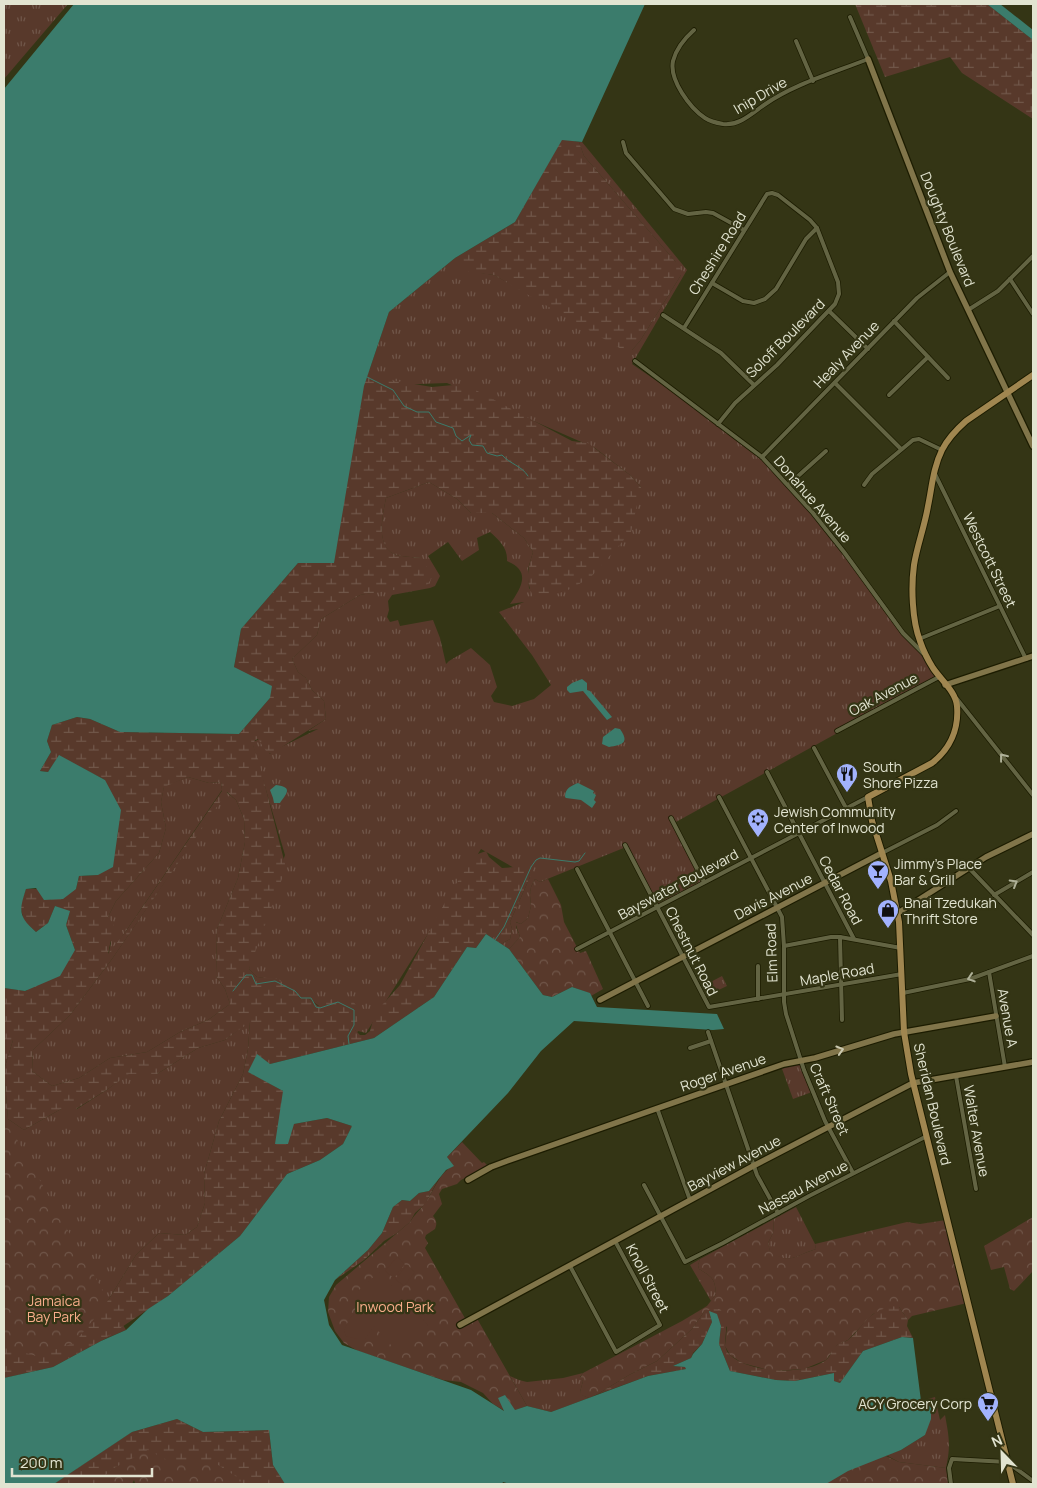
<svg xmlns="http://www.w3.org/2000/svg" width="1037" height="1488" viewBox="0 0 1037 1488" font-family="Manrope,sans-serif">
	<defs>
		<pattern id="grass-tufts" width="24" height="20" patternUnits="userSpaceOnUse" patternTransform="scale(1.25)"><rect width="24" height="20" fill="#58392b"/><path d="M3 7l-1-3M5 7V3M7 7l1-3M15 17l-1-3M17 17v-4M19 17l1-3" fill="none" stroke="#705649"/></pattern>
		<pattern id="forest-crowns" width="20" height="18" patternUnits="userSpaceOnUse" patternTransform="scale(1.25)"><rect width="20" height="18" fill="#58392b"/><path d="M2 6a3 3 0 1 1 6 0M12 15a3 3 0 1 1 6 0" fill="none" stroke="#705649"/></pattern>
		<pattern id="wetland-marsh" width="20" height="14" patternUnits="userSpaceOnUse" patternTransform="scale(1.25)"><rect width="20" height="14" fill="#58392b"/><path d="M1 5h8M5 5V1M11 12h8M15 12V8" fill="none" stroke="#705649"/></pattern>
	</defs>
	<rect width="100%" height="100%" fill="#343515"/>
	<!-- grass -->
	<g fill="url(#grass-tufts)" fill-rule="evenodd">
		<path d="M6 4H68L4 79V6Z"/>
		<path d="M579 142H582L687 270 632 364 699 410 762 457 809 509 908 638 926 656 939 677 674 823 705 882 657 907 626 847 540 882 535 879 531 887 530 895 531 906 528 918 521 924 516 922V927L520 937 509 949 501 944 510 939 512 929 510 922 530 877 481 849 366 1033 358 1031 357 1033 355 1030 309 999 264 978 257 977 249 969 253 950 285 855 252 742 260 739 270 754 277 749 318 729 308 731 326 719 324 701 312 690 306 678 298 672 292 659 317 635 321 619 360 595 398 588 422 558C413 557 401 557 394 554 375 545 383 514 386 498L429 482 457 499 471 513H492L524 538 533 552 528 569 529 589 641 487 630 475 595 448 447 383 364 386 389 312 455 258 481 273 494 275 632 350 640 341 681 275 675 261 584 156ZM490 532C499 540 508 548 507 561 532 571 521 588 510 604L524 602 499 612 532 655 551 685 534 699 512 706 494 702 491 696 497 687 490 665 471 648 449 661 446 664 440 638 433 620 400 626 398 620 390 622 387 617 389 610 388 601 392 595 430 588 435 586 440 576 428 556 448 542 462 561 479 550 477 538Z"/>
		<path d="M188 777 209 783 221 782 222 790 126 931 108 956 111 943 108 917 116 901 159 853 166 828 161 802 164 786Z"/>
		<path d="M226 792 236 800 244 819 245 842 238 878 217 929 216 976 225 989 230 1004 208 1020 180 1032 147 1052 110 1058 79 1078 52 1086 32 1071 33 1050 70 1015 112 959Z"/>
		<path d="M722 976 727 986 708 995 703 986Z"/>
		<path d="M250 1021 248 1049 243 1074 219 1121 204 1174 205 1203 197 1227 185 1235 159 1233 136 1255 104 1307 4 1347V1040H13L4 1070 8 1119 24 1130 61 1109H77L108 1089 129 1073 157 1074 198 1048 225 1040Z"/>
		<path d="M801 1061 812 1092 793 1099 781 1066Z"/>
		<path d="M796 1207 815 1244 816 1249C794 1256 790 1265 770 1252L768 1243 773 1233 774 1219Z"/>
		<path d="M700 1259 698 1265 699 1269C712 1277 715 1278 716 1294L711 1301 690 1265Z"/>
		<path d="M583 1373 580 1377 583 1381 580 1392 582 1395 589 1398 551 1412 527 1406 510 1376 519 1380 527 1382 563 1378Z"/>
		<path d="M935 1397 940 1420 945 1415C949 1437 951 1446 946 1468L899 1462 886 1455 901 1450 925 1435 921 1401Z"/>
	</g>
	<!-- forest -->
	<g fill="url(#forest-crowns)">
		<path d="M535 879 540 882 548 879 561 905 564 922 580 953 586 951 603 989 591 996 589 993 572 987 552 997 543 995 509 949 520 937 515 922 521 924 528 918 531 906 530 895 531 887Z"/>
		<path d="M4 1116 67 1229 126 1330 30 1371 4 1378Z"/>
		<path d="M462 1142 482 1163 484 1162 488 1166 461 1180 457 1184 442 1189 439 1194 442 1204 433 1216C437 1221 437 1224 435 1229L426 1235 425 1238 428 1243 425 1248 466 1320 475 1315 527 1406 515 1410 505 1411 493 1404 483 1393 461 1382 443 1380 358 1351 344 1343 335 1331 328 1312 329 1297 336 1285 410 1222C414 1215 420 1210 425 1203 435 1190 438 1174 453 1166L446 1158Z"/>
		<path d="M1033 1217V1271L1014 1291 1010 1289 1004 1267 991 1270 984 1246Z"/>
		<path d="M774 1219 773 1233 768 1243 770 1251C790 1265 794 1256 816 1249L815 1244 907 1222 920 1224 946 1220 967 1303 912 1316 908 1320 899 1307 873 1314 848 1340 837 1345 826 1360 804 1369 772 1371 742 1363 730 1355 725 1346 727 1327 704 1312 692 1329 657 1361 629 1375 596 1395 589 1398 581 1395 580 1392 583 1381 580 1378 583 1373 682 1321 707 1306 716 1294C715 1278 712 1277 699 1269L698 1265 700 1259Z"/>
		<path d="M132 1432 273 1465 285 1484H199L196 1483 195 1484H139L135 1483 134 1480 132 1484H54Z"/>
		<path d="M871 1449 899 1462 946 1468 948 1484H737Z"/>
	</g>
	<!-- wetland -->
	<g fill="url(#wetland-marsh)" fill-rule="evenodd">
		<path d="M855 4H987L1033 40V119L962 73 950 57 885 77Z"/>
		<path d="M562 139 579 142 584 156 675 261 682 271 681 275 640 341 632 350H623L494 275 469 272 463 268 455 258 515 222Z"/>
		<path d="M369 369 378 378 432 387 464 384 572 441 588 443 630 475 641 487 631 532 590 578 566 591 535 600C525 581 527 572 533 552L524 538 492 513H471L457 499 429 482 386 498C383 514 375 544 394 554 401 557 413 557 422 558L432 578 427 585 360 595 321 619 317 635 292 659 298 672 306 678 312 690 324 701 326 719 271 754 266 751 258 739 255 740 253 745 259 762 285 864 283 876 249 969 257 977 277 979 300 992 318 1006 336 997 350 998 356 1005 358 1018 355 1030 360 1035H365L370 1031 375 1013 400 985 449 895 475 855 486 851 489 857 502 868 529 866 534 868 510 922 512 929 510 939 501 944 486 934 476 948 467 947 434 997 374 1038 270 1064 257 1055 249 1072 283 1091 294 1124 327 1118 352 1126 343 1144 320 1160 287 1174 240 1236 168 1296 101 1341 53 1367 4 1378V1347L36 1356 74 1343 104 1307 136 1255 159 1233 185 1235 197 1227 205 1203 204 1174 219 1121 243 1074 248 1049 250 1022 225 1040 198 1048 157 1074H129L108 1089 76 1109H61L24 1130 8 1119 4 1070 13 1040H4V988L26 991 75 950 66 925 69 912 55 906 48 923 36 932 24 921 20 906 26 889H76L79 876 98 875 105 780 59 756 48 772 40 771 51 752 47 741 52 725 77 717 90 719 120 732 239 734 270 698 234 667 241 629 298 563ZM188 777 209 783 221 782 222 791 126 931 108 954 114 925 108 917 116 901 159 853 166 828 161 802 164 787ZM227 792 236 800 244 819 245 842 238 878 217 929 216 976 225 989 230 1004 208 1020 180 1032 147 1052 110 1058 79 1078 52 1086 32 1071 33 1050 70 1015 112 959Z"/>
		<path d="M438 1180 425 1204 415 1213 410 1222 397 1233 384 1241 364 1260 335 1280 368 1250 382 1233 393 1207 402 1200 410 1201 419 1193 429 1191Z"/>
		<path d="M889 1306 899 1307 908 1320 907 1326 913 1338 902 1337 863 1351 840 1383 834 1381V1373L795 1381 776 1380 730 1371 719 1344 721 1326 717 1314 709 1311 712 1322 702 1344 693 1353 691 1358 673 1366 686 1367V1369L648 1376 596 1395 629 1375 657 1361 692 1329 704 1312 711 1309H720C734 1325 718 1344 730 1355 749 1373 805 1376 826 1360 831 1356 832 1348 837 1345 840 1342 845 1342 848 1340 857 1333 863 1322 872 1315 877 1311 884 1309 889 1306Z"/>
		<path d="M177 1419 203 1432 269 1430 273 1465 285 1484H242L240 1479 212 1461H169L148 1450 112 1469 96 1484H54L132 1432Z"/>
	</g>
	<!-- pitch -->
	<g fill="#58392b">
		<path d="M397 1257 405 1264 394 1278 385 1271Z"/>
		<path d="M407 1265 415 1272 404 1286 395 1279Z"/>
		<path d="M379 1272 428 1325 398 1353 374 1326 365 1339H358L346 1336 344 1331C349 1320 349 1314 361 1313L349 1299Z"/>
	</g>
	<!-- water -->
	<g fill="#3b7c6c">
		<path d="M74 4H645L582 142 562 140 515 222 455 258 389 312 364 386 334 563H298L241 629 234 667 272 686 270 698 239 734 120 732 90 719 77 717 52 725 47 741 51 752 40 771 48 772 59 755 105 780 121 810 113 867 98 875 79 876 76 889 63 899 44 900 36 888 26 889C19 911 18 916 36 932L48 923 55 906 70 911 66 925 75 950 60 976 25 991 4 988V89Z"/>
		<path d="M987 4H1000L1033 30V40Z"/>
		<path d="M582 679 587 683V690L590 691 612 717 607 720 583 691 570 693 567 690V687L572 683Z"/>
		<path d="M615 728 620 729C630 743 622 745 609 747L602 744 603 737Z"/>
		<path d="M578 783 594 791 593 793 596 795 594 800 596 802 592 808 581 800 566 798 565 797C565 788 571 786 578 783Z"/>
		<path d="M276 785C294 787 286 794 280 803H274L273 798 270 790Z"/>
		<path d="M486 934 509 949 543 995 552 997 572 987 590 993 597 1007 717 1014 724 1029 713 1030 574 1021 541 1051 508 1093 447 1157 454 1166 446 1170 429 1191 419 1193 410 1201 402 1200 393 1207 382 1233 368 1250 335 1280 324 1300 329 1325 342 1345 471 1390 504 1411 498 1398 505 1395 515 1410 527 1406 551 1412 648 1376 686 1369 685 1367 673 1366 691 1358 693 1354 702 1344 712 1322 709 1311 717 1314 721 1326 719 1344 730 1371 776 1380 795 1381 834 1373V1381L840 1383 863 1351 902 1337 913 1338 921 1401 927 1403 931 1408V1419L925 1435 901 1450 848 1471 826 1484H510L503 1482 502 1484H285L273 1465 269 1430 203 1432 177 1419 132 1432 54 1484H4V1378L53 1367 101 1341 126 1330 148 1309 168 1296 240 1236 287 1174 320 1160 343 1144 352 1126 327 1118 294 1124 288 1144H275L283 1091 248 1072 257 1054 270 1064 374 1038 434 997 467 947 476 948Z"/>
	</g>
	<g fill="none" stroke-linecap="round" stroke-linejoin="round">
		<!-- stream -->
		<g stroke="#3b7c6c" stroke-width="1">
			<path d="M367 377 393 390 404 406 417 412H429L436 422 453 428 456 436 462 441 471 435 469 440 472 445 483 446 487 453 497 456 502 455C510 464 522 466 528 476"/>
			<path d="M495 940 504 927 531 867 536 860 540 858 575 862 579 861 585 853"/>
			<path d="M233 991 246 975H252L256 984 275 981 295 991 301 998H311L316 1007 320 1008 338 1002 354 1010V1025L348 1036 349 1044"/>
		</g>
		<!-- street casing -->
		<g stroke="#1c1c00" stroke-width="5.5">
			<g id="street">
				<path d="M694 30C685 38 676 49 673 61 669 80 690 108 705 118 711 122 717 123 723 124 739 126 751 114 764 105 794 84 833 73 868 59L850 17"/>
				<path d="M796 41 813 81"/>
				<path d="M623 142 626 153 674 209 688 214 706 212 713 213 744 230"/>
				<path d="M1010 279 1033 314"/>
				<path d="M712 283 743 301 754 303 765 299 776 289 806 239 817 228"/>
				<path d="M968 310 998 291 1033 256"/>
				<path d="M829 311 868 349"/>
				<path d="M663 315 721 353 754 385"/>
				<path d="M894 321 948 378"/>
				<path d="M684 328 767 194 772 193 778 195 810 220 817 228 838 282 839 294 835 304 777 365 735 403 718 424"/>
				<path d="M635 361 762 457 813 513 844 552 903 633 923 653"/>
				<path d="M835 383 901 449"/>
				<path d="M889 395 928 357"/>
				<path d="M762 457 917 298 950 272"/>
				<path d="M934 472 1026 659"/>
				<path d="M788 485 826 451"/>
				<path d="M864 485 872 474 913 440 919 439 942 450"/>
				<path d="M919 639 1000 606"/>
				<path d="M957 699 1033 795"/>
				<path d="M837 731 939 677"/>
				<path d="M814 748 846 808"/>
				<path d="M767 772 854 939"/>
				<path d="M719 797 782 917 784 946V1002L786 1014 804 1070 825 1121 853 1173"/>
				<path d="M671 818 704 882"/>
				<path d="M625 845 709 1007 902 974"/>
				<path d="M882 853 937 825 956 811"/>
				<path d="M969 868 1033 935"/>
				<path d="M577 869 648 1006"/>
				<path d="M994 895 1033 872"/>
				<path d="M840 937 842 1020"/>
				<path d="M784 946 831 937H840L901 948"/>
				<path d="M577 949 868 797"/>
				<path d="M989 972 1005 1067"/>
				<path d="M903 993 970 979 1033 956"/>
				<path d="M758 999V966"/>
				<path d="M708 1032 757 1175 778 1213"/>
				<path d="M690 1048 711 1041"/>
				<path d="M956 1076 976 1189"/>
				<path d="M657 1108 690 1200"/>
				<path d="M644 1185 685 1262 723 1243 809 1196 927 1136"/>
				<path d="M570 1266 616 1352 660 1325 615 1241"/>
				<path d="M951 1484 949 1468 952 1459 1007 1462 1033 1481"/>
			</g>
		</g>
		<!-- secondary casing -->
		<g stroke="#1c1c00" stroke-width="8">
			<g id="secondary">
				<path d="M868 59 950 272 1033 446"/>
				<path d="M945 685 1033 656"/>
				<path d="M898 913 986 857 1033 834"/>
				<path d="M600 1000 882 853"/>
				<path d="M468 1180 491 1167 507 1161 784 1064 815 1058 894 1034 996 1016"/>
				<path d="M460 1325 755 1165 913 1083 1033 1062"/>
			</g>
		</g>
		<!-- primary casing -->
		<g stroke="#1c1c00" stroke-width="8">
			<path id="primary" d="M1013 1484 911 1074 904 1032 899 922 891 881 872 821 868 797 932 763C950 749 959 729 957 706 956 692 941 680 933 668 928 660 923 650 920 641 912 620 911 587 914 565 917 546 925 525 928 506 932 487 933 468 942 450 947 440 957 429 966 421L1033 375"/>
		</g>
		<!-- street -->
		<use href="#street" stroke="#636443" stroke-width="4"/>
		<!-- secondary -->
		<use href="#secondary" stroke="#81754a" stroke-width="5.5"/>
		<!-- primary -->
		<use href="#primary" stroke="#a08650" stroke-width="6"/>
	</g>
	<!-- one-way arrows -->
	<defs><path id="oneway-chevron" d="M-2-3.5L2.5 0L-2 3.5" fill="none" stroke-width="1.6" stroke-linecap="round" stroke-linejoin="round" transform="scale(1.25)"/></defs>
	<g stroke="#afb198">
		<use href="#oneway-chevron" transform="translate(1003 757) rotate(-128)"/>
		<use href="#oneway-chevron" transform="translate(1014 883) rotate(-30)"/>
		<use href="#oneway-chevron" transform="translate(971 978) rotate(162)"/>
	</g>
	<use stroke="#cac8af" href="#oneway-chevron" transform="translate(840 1050) rotate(-17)"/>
	<!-- icons -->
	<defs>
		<g id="restaurant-pin" transform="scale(1.125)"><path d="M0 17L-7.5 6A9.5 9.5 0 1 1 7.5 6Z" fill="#a2b2fd" stroke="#343515"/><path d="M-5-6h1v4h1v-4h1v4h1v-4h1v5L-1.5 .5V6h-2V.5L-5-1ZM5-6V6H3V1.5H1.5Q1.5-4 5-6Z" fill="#111"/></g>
		<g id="synagogue-pin" transform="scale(1.125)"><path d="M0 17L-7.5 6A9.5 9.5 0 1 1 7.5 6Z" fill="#a2b2fd" stroke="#343515"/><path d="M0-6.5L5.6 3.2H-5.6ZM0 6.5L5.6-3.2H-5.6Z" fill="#111"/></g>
		<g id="bar-pin" transform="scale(1.125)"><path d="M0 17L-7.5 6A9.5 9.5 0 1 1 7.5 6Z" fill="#a2b2fd" stroke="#343515"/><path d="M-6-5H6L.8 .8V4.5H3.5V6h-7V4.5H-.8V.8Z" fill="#111"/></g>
		<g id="shop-pin" transform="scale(1.125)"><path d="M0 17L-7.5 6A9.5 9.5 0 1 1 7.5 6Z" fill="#a2b2fd" stroke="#343515"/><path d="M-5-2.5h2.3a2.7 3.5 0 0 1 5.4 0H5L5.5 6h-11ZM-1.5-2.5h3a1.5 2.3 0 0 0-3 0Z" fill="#111"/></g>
		<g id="supermarket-pin" transform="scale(1.125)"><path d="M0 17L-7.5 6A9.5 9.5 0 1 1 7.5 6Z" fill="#a2b2fd" stroke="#343515"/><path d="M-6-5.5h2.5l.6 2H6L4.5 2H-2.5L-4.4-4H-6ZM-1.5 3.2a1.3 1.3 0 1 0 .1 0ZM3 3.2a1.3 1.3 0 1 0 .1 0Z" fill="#111"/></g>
	</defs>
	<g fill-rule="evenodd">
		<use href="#restaurant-pin" x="847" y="774"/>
		<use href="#synagogue-pin" x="758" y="819"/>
		<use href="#bar-pin" x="878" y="871"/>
		<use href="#shop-pin" x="888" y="910"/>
		<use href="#supermarket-pin" x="988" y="1403"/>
	</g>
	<g text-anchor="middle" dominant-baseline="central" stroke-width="4.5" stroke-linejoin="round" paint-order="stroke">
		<!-- street labels -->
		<g font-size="14" fill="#e2e4d1" stroke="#343515">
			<text transform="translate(760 95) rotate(-30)">Inip Drive</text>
			<text transform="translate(948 229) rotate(68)">Doughty Boulevard</text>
			<text transform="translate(717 253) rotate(-58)">Cheshire Road</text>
			<text transform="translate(785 338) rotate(-45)">Soloff Boulevard</text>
			<text transform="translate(846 354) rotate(-46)">Healy Avenue</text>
			<text transform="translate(813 499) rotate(49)">Donahue Avenue</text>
			<text transform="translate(990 560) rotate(64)">Westcott Street</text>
			<text transform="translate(883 694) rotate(-28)">Oak Avenue</text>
			<text transform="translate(678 884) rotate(-28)">Bayswater Boulevard</text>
			<text transform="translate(841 890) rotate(62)">Cedar Road</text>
			<text transform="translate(773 896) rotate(-27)">Davis Avenue</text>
			<text transform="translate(692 951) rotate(63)">Chestnut Road</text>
			<text transform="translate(771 953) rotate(-92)">Elm Road</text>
			<text transform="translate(837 974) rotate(-10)">Maple Road</text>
			<text transform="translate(1008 1018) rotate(80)">Avenue A</text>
			<text transform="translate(723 1072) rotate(-19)">Roger Avenue</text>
			<text transform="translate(830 1099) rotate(66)">Craft Street</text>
			<text transform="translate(933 1104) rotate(77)">Sheridan Boulevard</text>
			<text transform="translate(977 1131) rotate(80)">Walter Avenue</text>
			<text transform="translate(734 1163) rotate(-28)">Bayview Avenue</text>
			<text transform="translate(803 1187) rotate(-28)">Nassau Avenue</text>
			<text transform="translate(648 1278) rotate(62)">Knoll Street</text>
		</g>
		<!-- poi labels -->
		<g font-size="14" fill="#e2e4d1" stroke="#343515" text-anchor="start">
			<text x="863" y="766">South<tspan x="863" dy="16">Shore Pizza</tspan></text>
			<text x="774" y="811">Jewish Community<tspan x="774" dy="16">Center of Inwood</tspan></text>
			<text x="894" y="863">Jimmy's Place<tspan x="894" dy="16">Bar &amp; Grill</tspan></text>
			<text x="904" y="902">Bnai Tzedukah<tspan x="904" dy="16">Thrift Store</tspan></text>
			<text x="972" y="1403" text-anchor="end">ACY Grocery Corp</text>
		</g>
		<!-- park labels -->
		<g font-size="14" fill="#f9ad8b" stroke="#343515">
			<text x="54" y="1300">Jamaica<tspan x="54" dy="16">Bay Park</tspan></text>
			<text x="395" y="1306">Inwood Park</text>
		</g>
	</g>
	<!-- border -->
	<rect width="1037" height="1488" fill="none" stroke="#e2e4d1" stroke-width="10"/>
	<!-- north arrow -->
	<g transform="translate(1002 1453) rotate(337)" stroke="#343515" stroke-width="4" paint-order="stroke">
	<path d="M0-4L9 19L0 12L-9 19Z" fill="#e2e4d1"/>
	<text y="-8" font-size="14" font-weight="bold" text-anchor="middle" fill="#e2e4d1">N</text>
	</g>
	<!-- scale -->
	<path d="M12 1468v8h140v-8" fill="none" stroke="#e2e4d1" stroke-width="2.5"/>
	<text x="20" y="1468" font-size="15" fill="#e2e4d1" stroke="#343515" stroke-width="4" paint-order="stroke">200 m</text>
</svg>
